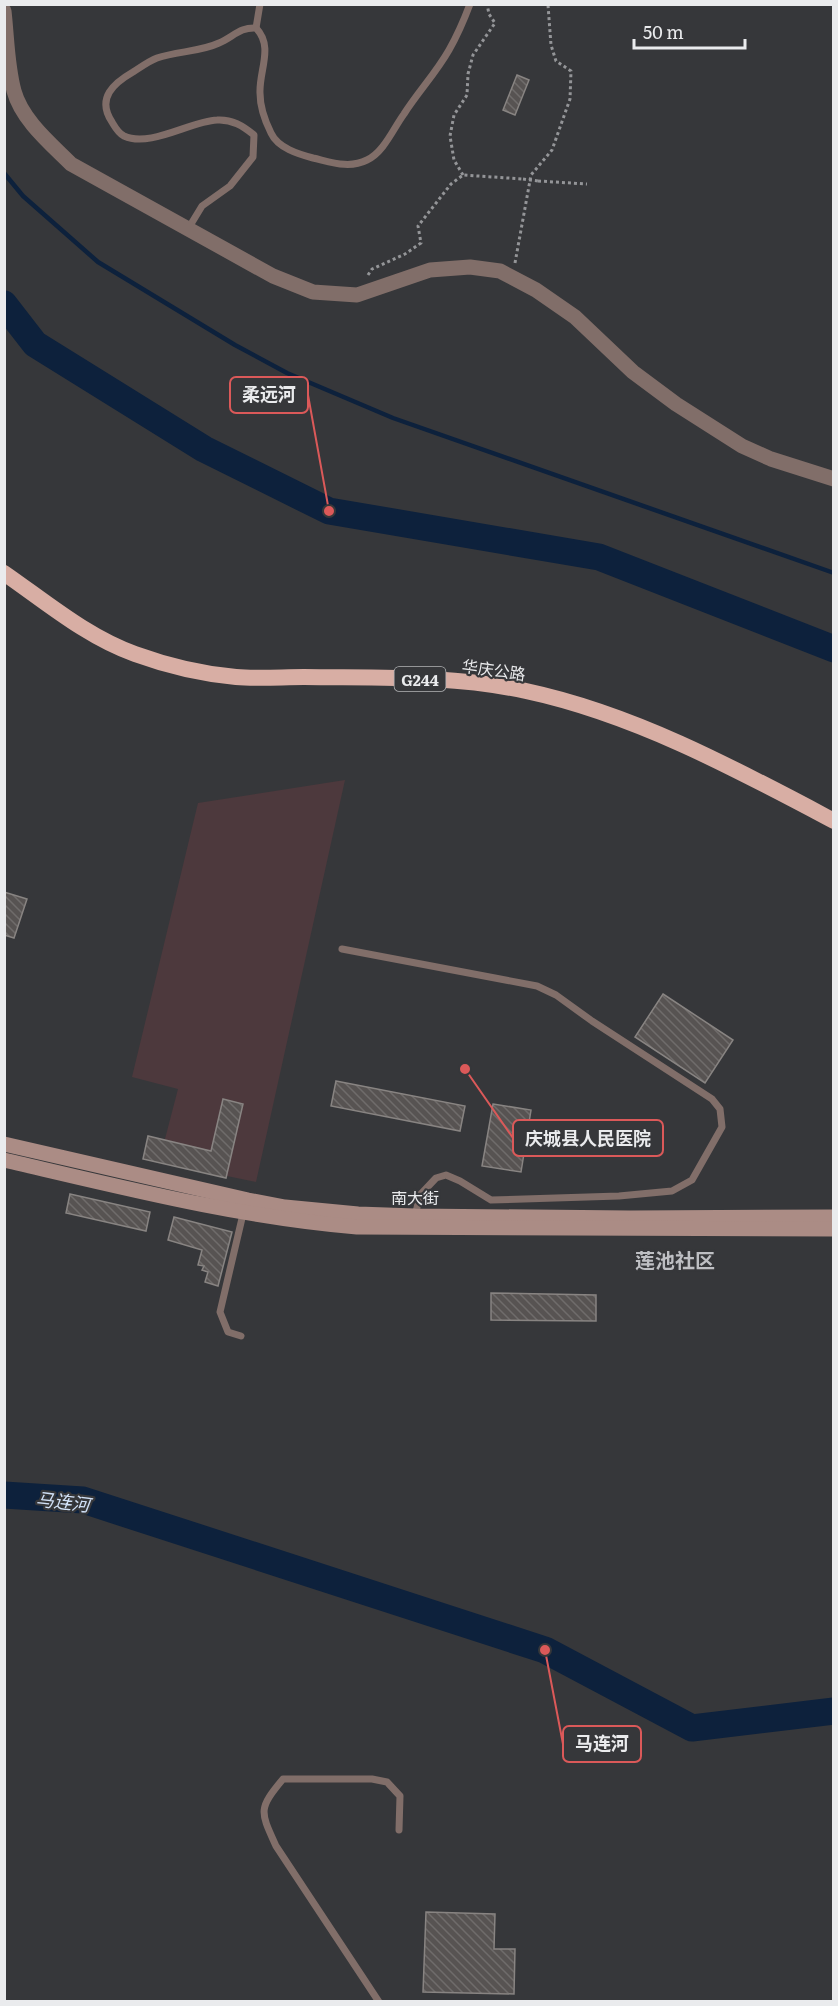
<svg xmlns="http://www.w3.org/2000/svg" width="838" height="2006" viewBox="0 0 838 2006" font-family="Literata,'Noto Sans SC',serif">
	<defs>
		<pattern id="building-back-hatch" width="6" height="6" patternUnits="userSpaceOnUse" patternTransform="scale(1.5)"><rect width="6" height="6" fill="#575352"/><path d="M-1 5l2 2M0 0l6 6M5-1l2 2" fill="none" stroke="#6f6c6b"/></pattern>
	</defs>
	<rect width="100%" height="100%" fill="#36373a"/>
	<!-- education -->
	<path fill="#4d393d" d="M345 780 256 1182 159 1162 178 1089 132 1077 198 803Z"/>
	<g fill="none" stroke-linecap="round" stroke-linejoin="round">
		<!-- stream -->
		<path stroke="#0d213c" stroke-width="4.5" d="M4 173 23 196 98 262 235 345 287 373 393 418 834 573"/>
		<!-- river -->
		<g stroke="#0d213c" stroke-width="27">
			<path d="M4 304 35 344 204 449 329 511 599 557 834 649"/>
			<path d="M4 1495 83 1500 545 1650 692 1728 834 1711"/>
		</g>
	</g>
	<!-- building -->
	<g fill="url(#building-back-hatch)" stroke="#888482" stroke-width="1.5">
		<path d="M517 75 529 80 515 115 503 110Z"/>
		<path d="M4 892 27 899 14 938 4 935Z"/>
		<path d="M663 994 733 1040 705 1083 635 1037Z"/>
		<path d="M336 1081 465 1106 460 1131 331 1106Z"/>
		<path d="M223 1099 243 1104 226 1178 143 1159 148 1136 211 1151Z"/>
		<path d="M493 1104 531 1110 521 1172 482 1166Z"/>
		<path d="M70 1194 150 1212 146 1231 66 1213Z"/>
		<path d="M174 1217 232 1232 218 1286 205 1282 208 1272 202 1270 204 1266 198 1265 202 1250 168 1240Z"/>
		<path d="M491 1293 596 1295V1321L491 1320Z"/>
		<path d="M426 1912 495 1914 494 1949H515L514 1994 423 1992Z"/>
	</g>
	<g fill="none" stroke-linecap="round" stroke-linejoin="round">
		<!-- path -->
		<g stroke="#949598" stroke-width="3" stroke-dasharray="3 3" stroke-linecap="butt">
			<path d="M463 175 454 160 450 136 454 115 467 95 468 74 473 55 495 23 489 14 487 4"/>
			<path d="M538 181 587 184"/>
			<path d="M515 263 531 175 552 150 570 99 571 71 556 61 551 45 548 5 543 4"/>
			<path d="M368 275 372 269 405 254 421 243 418 226 451 184 463 175 523 179"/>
		</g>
		<!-- service -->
		<g stroke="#816e69" stroke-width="7">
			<path d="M256 28 260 4"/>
			<path d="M188 229 202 206 230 186 253 157 254 135C243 126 232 119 217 120 191 121 150 148 124 136 118 133 115 127 112 122 96 98 114 83 133 72 141 67 149 61 157 58 177 51 200 52 219 43 233 37 240 27 256 28 274 47 259 70 260 93 260 107 265 121 271 133 278 148 298 154 313 158 331 162 349 169 367 160 384 152 393 129 404 114 418 92 436 73 449 50 457 36 464 20 470 4"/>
			<path d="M342 949 537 986 556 995 592 1021 712 1099 720 1109 722 1127 692 1180 672 1191 619 1196 491 1200 460 1181 446 1175 436 1178 420 1195 415 1216"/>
			<path d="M241 1336 228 1332 220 1312 243 1214"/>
			<path d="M379 2002 276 1846C260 1811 258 1809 283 1779H372L387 1782 400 1796 399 1830"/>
		</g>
		<!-- tertiary -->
		<path stroke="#816e69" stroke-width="15" d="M4 11C7 37 7 65 14 91 22 120 50 143 71 164L273 276 313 292 357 295 430 270 470 267 500 271 536 290 575 317 633 372 676 404 742 446 771 459 834 479"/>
		<!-- secondary -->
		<g stroke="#ab8c85" stroke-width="15">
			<path d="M4 1144 248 1200 285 1207 358 1214 415 1216 630 1218 834 1217"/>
			<path d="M4 1160C121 1187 237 1217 357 1227L834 1229"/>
		</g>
		<!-- trunk -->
		<path stroke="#d8aea4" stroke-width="16" d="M4 573C46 602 87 637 135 654 168 666 202 674 236 677 259 679 282 677 304 677 378 678 453 675 526 691 634 714 736 769 834 821"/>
		<!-- path-bridge -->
		<path stroke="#949598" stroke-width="3" stroke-dasharray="3 3" stroke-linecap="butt" d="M523 179 538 181"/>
	</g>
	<g text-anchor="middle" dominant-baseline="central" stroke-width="4.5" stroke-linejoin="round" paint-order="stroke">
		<!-- shield labels -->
		<rect fill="#36373a" stroke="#b4b5b7" stroke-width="1.5" x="394.5" y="667" width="51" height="24" rx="4.5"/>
		<g font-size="15" font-weight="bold" fill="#eaebed">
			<text x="420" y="679">G244</text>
		</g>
		<!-- street labels -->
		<g font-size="16" fill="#eaebed" stroke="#36373a">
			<text transform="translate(494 669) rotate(8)">华庆公路</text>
			<text x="415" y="1197">南大街</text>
		</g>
		<!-- water labels -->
		<g font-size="18" font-style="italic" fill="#d1e1f7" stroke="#36373a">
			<text transform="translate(63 1501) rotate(7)">马连河</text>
		</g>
		<!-- quarter labels -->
		<g font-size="20" font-weight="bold" fill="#bebfc3" stroke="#36373a">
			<text x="675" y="1259">莲池社区</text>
		</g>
	</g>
	<!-- callouts -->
	<path fill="none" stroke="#db5959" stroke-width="2" d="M329 511L308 395M465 1069L513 1138M545 1650L563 1744"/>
	<g fill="#db5959" stroke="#36373a" stroke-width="2">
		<circle cx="329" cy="511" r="6"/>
		<circle cx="465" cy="1069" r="6"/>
		<circle cx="545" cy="1650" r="6"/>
	</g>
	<g fill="#36373a" stroke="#db5959" stroke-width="2">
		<rect x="230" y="377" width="78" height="36" rx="6"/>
		<rect x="513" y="1120" width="150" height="36" rx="6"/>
		<rect x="563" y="1726" width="78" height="36" rx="6"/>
	</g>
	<g font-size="18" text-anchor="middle" font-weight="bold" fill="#eaebed">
		<text x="269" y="401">柔远河</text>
		<text x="588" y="1145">庆城县人民医院</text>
		<text x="602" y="1750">马连河</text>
	</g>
	<!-- border -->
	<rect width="838" height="2006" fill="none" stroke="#eaebed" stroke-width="12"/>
	<!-- scale -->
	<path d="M634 39v9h111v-9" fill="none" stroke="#eaebed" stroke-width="3"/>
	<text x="643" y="39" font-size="18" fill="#eaebed" stroke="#36373a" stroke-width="4.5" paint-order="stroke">50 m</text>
</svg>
